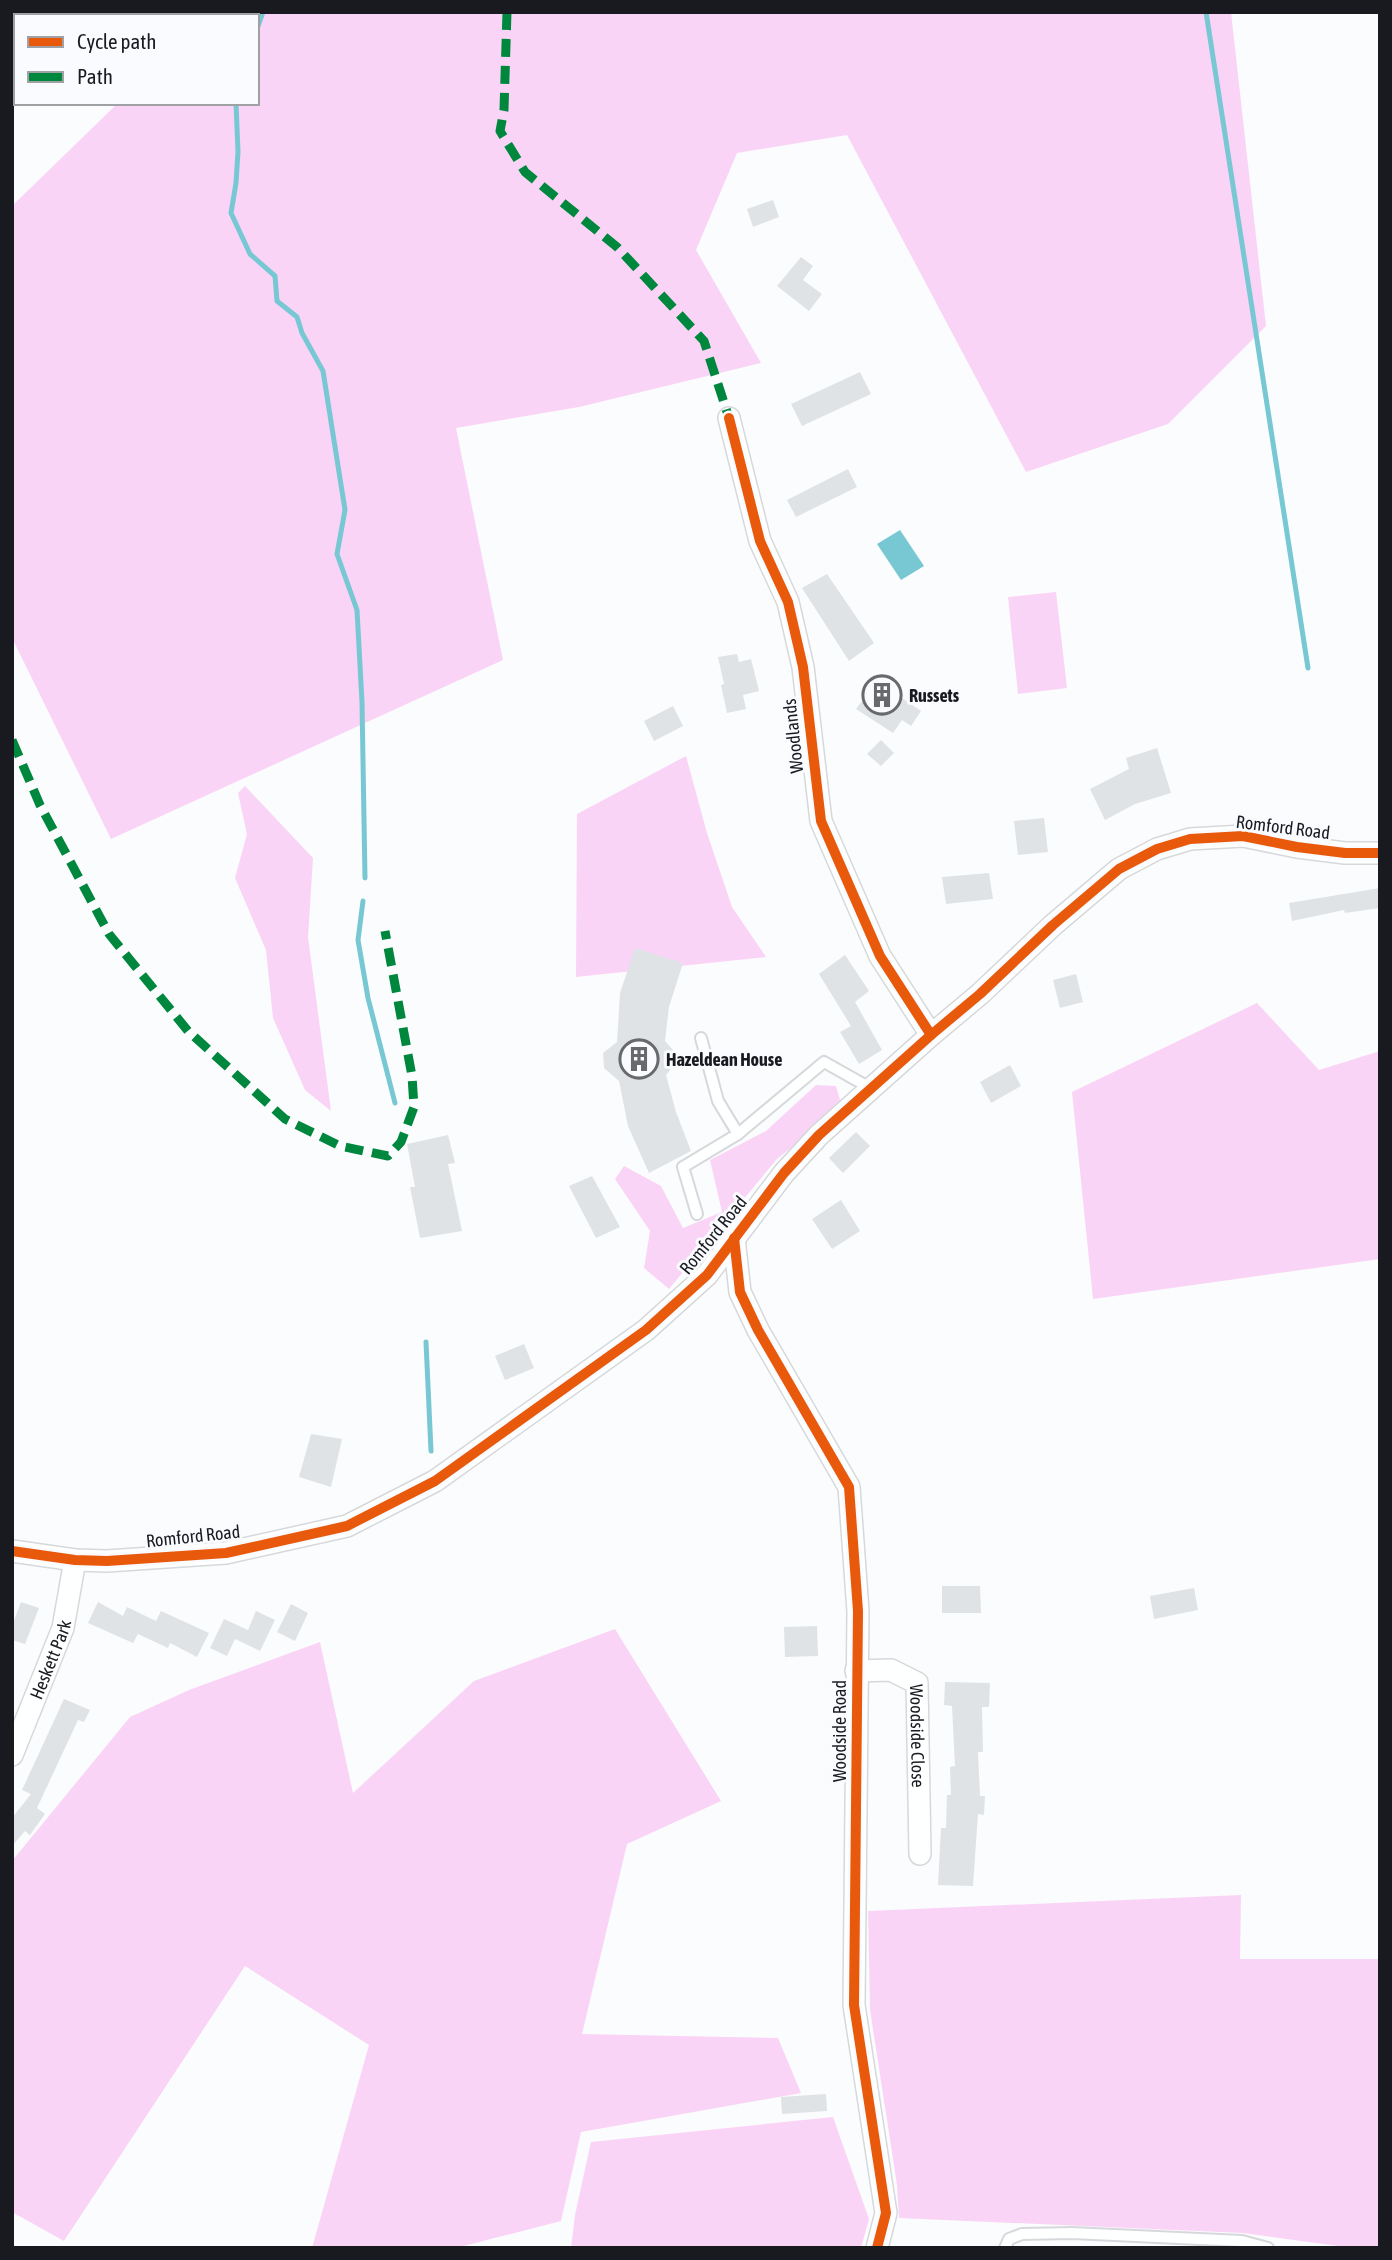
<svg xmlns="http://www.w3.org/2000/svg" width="1392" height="2260" viewBox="0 0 1392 2260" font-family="'Asap Condensed',sans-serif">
	<rect width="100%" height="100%" fill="#fbfcfd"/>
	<!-- green -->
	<g fill="#fad4f6">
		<path d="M127 12H1231L1266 326 1168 424 1026 472 847 135 737 153 696 250 761 363 579 407 456 428 503 660 111 839 12 638V206L118 103H257V16H127Z"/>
		<path d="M1056 592 1067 688 1018 694 1008 597Z"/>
		<path d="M686 756 707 833 732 907 766 957 576 977 577 814Z"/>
		<path d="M245 786 313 858 308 937 331 1111 305 1090 273 1018 266 950 235 878 247 834 238 793Z"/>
		<path d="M1257 1003 1319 1070 1380 1051V1259L1093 1299 1072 1092Z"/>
		<path d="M816 1085 836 1086 842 1107 777 1159 669 1289 644 1268 650 1231 615 1179 624 1166 661 1186 683 1228 722 1212 710 1160 766 1131Z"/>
		<path d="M615 1629 721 1801 627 1844 582 2034 778 2038 801 2093 581 2132 561 2221 456 2248H312L369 2045 245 1966 64 2241 12 2212V1861L130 1717 189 1690 320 1642 353 1793 474 1681Z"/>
		<path d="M1241 1895 1240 1959H1380V2248H1353L1243 2233 899 2218 897 2185 870 2010 868 1911Z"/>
		<path d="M833 2117 869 2219 861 2248H571L575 2215 591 2142Z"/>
	</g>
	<!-- water -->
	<path fill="#78c8d4" d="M900 530 924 566 901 580 877 544Z"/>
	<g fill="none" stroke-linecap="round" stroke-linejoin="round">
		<!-- stream -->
		<g stroke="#78c8d4" stroke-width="5">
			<path d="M1206 12 1308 668"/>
			<path d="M257 29 263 12"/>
			<path d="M236 103 238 152 236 183 231 213 250 254 275 276 277 301 297 317 302 333 323 371 345 510 337 554 357 610 362 702 365 878"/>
			<path d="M363 901 358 940 368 998 395 1103"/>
			<path d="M426 1342 431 1451"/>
		</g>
	</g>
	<!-- building -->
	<g fill="#e0e3e6">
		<path d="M773 200 779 217 753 227 747 209Z"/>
		<path d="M801 257 813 266 803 280 822 294 809 311 777 286Z"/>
		<path d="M860 372 871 394 802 426 791 404Z"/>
		<path d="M848 469 857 487 796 517 787 500Z"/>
		<path d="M827 574 874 643 849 661 802 588Z"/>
		<path d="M737 654 739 662 751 659 759 691 743 695 746 709 727 713 721 685 724 684 718 657Z"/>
		<path d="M877 681 921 711 911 726 902 720 893 733 856 709Z"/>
		<path d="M673 706 683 726 654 741 644 721Z"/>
		<path d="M881 740 894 753 881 766 867 754Z"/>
		<path d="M1157 748 1171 793 1135 804 1105 820 1090 789 1129 769 1126 758Z"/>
		<path d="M1044 818 1048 852 1018 855 1014 821Z"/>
		<path d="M989 873 993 899 946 904 942 877Z"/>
		<path d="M1380 888V908L1345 913 1344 910 1292 921 1289 903Z"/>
		<path d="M635 948 683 963 669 1007 665 1041 674 1051 675 1064 666 1075 676 1112 691 1151 649 1173 628 1126 619 1081 604 1068 603 1053 617 1042 620 993Z"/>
		<path d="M845 955 869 991 855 1002 882 1050 859 1064 840 1032 851 1026 819 974Z"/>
		<path d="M1076 974 1083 1002 1060 1008 1053 980Z"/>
		<path d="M1010 1065 1021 1086 991 1103 980 1082Z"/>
		<path d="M856 1132 870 1146 843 1173 829 1158Z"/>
		<path d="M448 1135 455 1163 448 1164 462 1231 420 1238 410 1187H415L407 1144Z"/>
		<path d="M592 1176 620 1227 596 1238 569 1186Z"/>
		<path d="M841 1200 860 1231 832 1249 812 1219Z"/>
		<path d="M524 1344 534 1368 505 1380 495 1356Z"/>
		<path d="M311 1434 342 1439 331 1487 299 1477Z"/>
		<path d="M942 1586H980L981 1613H942Z"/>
		<path d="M1194 1588 1198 1610 1154 1619 1150 1596Z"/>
		<path d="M21 1602 39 1608 25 1644 12 1640V1626Z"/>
		<path d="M98 1602 123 1616 127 1607 156 1621 161 1611 209 1633 197 1657 170 1643 168 1648 138 1634 133 1643 88 1623Z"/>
		<path d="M291 1604 308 1613 295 1641 277 1632Z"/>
		<path d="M256 1611 275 1620 260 1651 235 1639 227 1656 210 1648 224 1619 248 1630Z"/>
		<path d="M817 1626 818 1656 785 1657 784 1627Z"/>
		<path d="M945 1682 990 1683 989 1707H982L983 1752H978L980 1796H985L984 1815 978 1814 973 1886 938 1885 941 1828H946L947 1795H951L950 1767 955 1766 952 1706 944 1705Z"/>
		<path d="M64 1699 90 1710 84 1722 78 1720 37 1808 45 1814 30 1835 25 1831 12 1846V1818L31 1794 22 1790Z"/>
		<path d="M826 2094 827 2111 782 2114 781 2097Z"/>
	</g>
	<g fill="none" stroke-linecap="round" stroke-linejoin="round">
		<!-- lane casing -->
		<g stroke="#d7d8db" stroke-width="14">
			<g id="lane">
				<path d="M701 1038 718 1101 738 1134 824 1062 872 1089"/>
				<path d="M697 1214 683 1167 738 1134"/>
				<path d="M1005 2248 1009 2239 1022 2234 1072 2233 1242 2241 1268 2248"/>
			</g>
		</g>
		<!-- street casing -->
		<g stroke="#d7d8db" stroke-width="24">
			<g id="street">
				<path d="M729 418 760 541 788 602 803 667 821 821 880 956 931 1035"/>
				<path d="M734 1238 740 1292 758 1330 849 1487 858 1611 854 2005 886 2213 877 2248"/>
				<path d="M12 1551 75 1560 107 1561 226 1553 347 1526 435 1481 646 1330 707 1275 784 1173 819 1135 931 1035 980 994 1053 925 1119 869 1157 849 1190 839 1243 836 1297 847 1345 853H1380"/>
				<path id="s1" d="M856 1671 891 1670 917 1683 920 1854"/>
				<path id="s2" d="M12 1755 63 1628 75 1560"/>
			</g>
		</g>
		<!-- lane -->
		<use href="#lane" stroke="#feffff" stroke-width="10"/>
		<!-- street -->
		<use href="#street" stroke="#feffff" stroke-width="21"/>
		<!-- quiet -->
		<g stroke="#00873e" stroke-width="9" stroke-dasharray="18 9" stroke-linecap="butt">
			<path d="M507 12 504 110 500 131 525 172 617 247 704 341 729 418"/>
			<path d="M12 740 40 805 109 934 188 1031 285 1119 340 1146 388 1156 401 1142 414 1107 412 1076 385 931"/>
		</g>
		<!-- cycleway casing -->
		<g stroke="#fafbfe" stroke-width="15">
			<g id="cycleway">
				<path d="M729 418 760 541 788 602 803 667 821 821 880 956 931 1035"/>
				<path d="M734 1238 740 1292 758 1330 849 1487 858 1611 854 2005 886 2213 877 2248"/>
				<path d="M12 1551 75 1560 107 1561 226 1553 347 1526 435 1481 646 1330 707 1275 784 1173 819 1135 931 1035 980 994 1053 925 1119 869 1157 849 1190 839 1243 836 1297 847 1345 853H1380"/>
			</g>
		</g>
		<!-- cycleway -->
		<use href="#cycleway" stroke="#e8590c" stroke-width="10"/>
	</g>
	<!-- icons -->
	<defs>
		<g id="building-ring" transform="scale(2.0125)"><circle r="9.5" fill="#fafbfe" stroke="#67696d" stroke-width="1.5"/><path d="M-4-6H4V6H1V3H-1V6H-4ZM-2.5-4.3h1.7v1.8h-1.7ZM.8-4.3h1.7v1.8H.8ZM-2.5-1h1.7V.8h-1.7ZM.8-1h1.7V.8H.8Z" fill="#67696d"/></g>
	</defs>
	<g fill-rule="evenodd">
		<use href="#building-ring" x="882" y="695"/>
		<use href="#building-ring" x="639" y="1059"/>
	</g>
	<g text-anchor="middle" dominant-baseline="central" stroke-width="6" stroke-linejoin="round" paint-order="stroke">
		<!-- poi labels -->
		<g font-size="18" font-weight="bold" fill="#181a20" stroke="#fafbfe" text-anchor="start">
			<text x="909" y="695">Russets</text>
			<text x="666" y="1059">Hazeldean House</text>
		</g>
		<!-- street labels -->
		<g font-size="18" fill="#181a20" stroke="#fafbfe">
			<text transform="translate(793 736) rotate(-96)">Woodlands</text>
			<text transform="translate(1283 827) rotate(7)">Romford Road</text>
			<text transform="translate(713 1235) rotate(-51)">Romford Road</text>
			<text transform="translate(193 1536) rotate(-6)">Romford Road</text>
			<text stroke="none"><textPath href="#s2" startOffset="103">Heskett Park</textPath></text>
			<text transform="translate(839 1731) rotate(-90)">Woodside Road</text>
			<text stroke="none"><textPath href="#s1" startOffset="117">Woodside Close</textPath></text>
		</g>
	</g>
	<!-- border -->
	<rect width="1392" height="2260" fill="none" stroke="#181a20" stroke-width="28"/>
	<!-- legend -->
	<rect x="14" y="14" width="245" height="91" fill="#fafbfe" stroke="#a0a1a5" stroke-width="2"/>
	<rect x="28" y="37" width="35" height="10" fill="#e8590c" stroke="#a0a1a5" stroke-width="2"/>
	<text x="77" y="49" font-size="21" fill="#181a20">Cycle path</text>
	<rect x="28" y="72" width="35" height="10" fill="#00873e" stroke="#a0a1a5" stroke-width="2"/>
	<text x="77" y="84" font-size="21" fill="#181a20">Path</text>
</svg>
